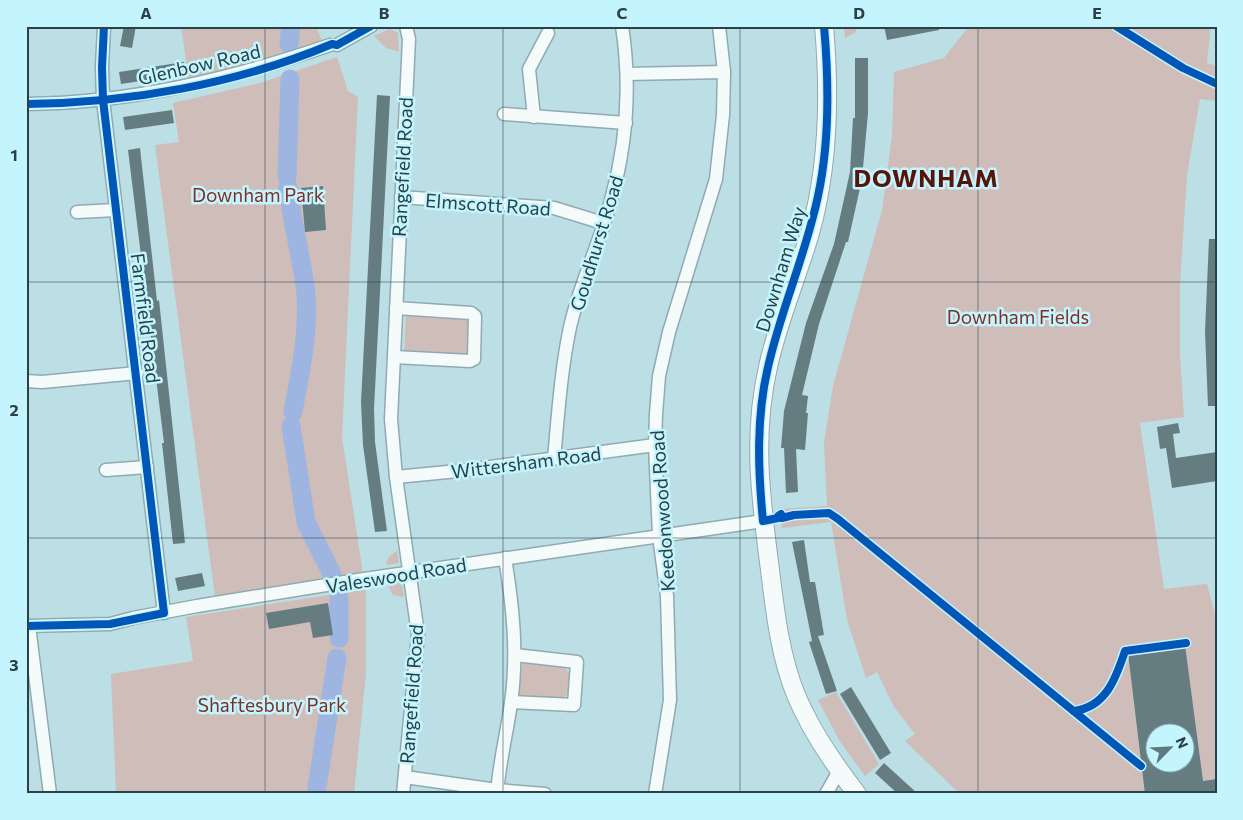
<svg xmlns="http://www.w3.org/2000/svg" width="1243" height="820" viewBox="0 0 1243 820" font-family="Commissioner,sans-serif">
	<rect width="100%" height="100%" fill="#bcdee5"/>
	<!-- green -->
	<g fill="#cfbdba" fill-rule="evenodd">
		<path d="M181 26H316L322 41 260 63 189 80Z"/>
		<path d="M844 26H857L856 32 845 38Z"/>
		<path d="M969 26H1211L1207 63 1217 66V101L1200 99 1187 175 1180 284V356L1184 417 1140 423 1164 589 1207 584 1217 622V794H960L905 741 915 734 894 707 877 672 866 678 847 620 831 522 782 528 779 509 827 506 824 442 833 386 882 210 892 136 894 72 944 58ZM1156 732H1186V762H1156Z"/>
		<path d="M390 29 398 33 399 52 386 48 374 36Z"/>
		<path d="M337 57 348 91 358 97 342 437 363 574 215 597 155 145 179 142 173 103 260 83Z"/>
		<path d="M406 313 471 317 470 357 404 354Z"/>
		<path d="M397 550 399 563 386 565 388 558Z"/>
		<path d="M399 583 402 586 404 597 393 595 388 585Z"/>
		<path d="M366 589V672L354 794H116L111 674 193 661 186 617 335 594 336 591 344 590 345 592Z"/>
		<path d="M523 660 564 666 571 676 569 692 563 699 519 697Z"/>
		<path d="M836 692 879 764 865 776 839 740 818 700Z"/>
	</g>
	<g fill="none" stroke-linecap="round" stroke-linejoin="round">
		<!-- river -->
		<g stroke="#9db5e0" stroke-width="19">
			<path d="M289 44 291 26"/>
			<path d="M287 177 290 79"/>
			<path d="M288 188C292 223 302 258 306 294 309 333 300 373 293 412"/>
			<path d="M291 426 306 522 332 574"/>
			<path d="M339 638V598"/>
			<path d="M316 794 337 658"/>
		</g>
	</g>
	<!-- building -->
	<g fill="#657d80" fill-rule="evenodd">
		<path d="M124 26H136L132 48 120 46Z"/>
		<path d="M884 26H939V30L887 40Z"/>
		<path d="M855 58H868V113L862 179 848 242H846L819 324 802 395 808 396 806 413H808L805 450 796 449 798 492 786 493 784 448H781L784 411 806 323 834 244 850 172 853 118H855Z"/>
		<path d="M184 62 186 74 121 84 119 72Z"/>
		<path d="M377 95 390 96 374 409 375 442 387 531 375 532 363 445 361 402Z"/>
		<path d="M172 110 174 123 125 130 123 117Z"/>
		<path d="M140 148 157 301 159 300 185 543 173 544 162 443H164L128 150Z"/>
		<path d="M323 186 326 230 305 232 301 188Z"/>
		<path d="M1209 239H1217V406H1208L1205 332Z"/>
		<path d="M1178 423 1180 433 1173 434 1176 458 1217 452V481L1172 488 1166 448 1160 449 1157 427Z"/>
		<path d="M804 540 810 582H815L824 635 818 636 837 691 826 694 809 642 812 641 792 542Z"/>
		<path d="M202 573 205 586 178 591 175 578Z"/>
		<path d="M328 603 333 635 313 638 310 622 269 629 266 613Z"/>
		<path d="M1185 645 1203 781 1217 779V794H1145L1128 653ZM1156 732H1186V762H1156Z"/>
		<path d="M851 687 891 753 880 760 840 694Z"/>
		<path d="M884 763 918 794H898L875 773Z"/>
	</g>
	<g fill="none" stroke-linecap="round" stroke-linejoin="round">
		<!-- street casing -->
		<g stroke="#8fabb0" stroke-width="15">
			<g id="street">
				<path d="M104 26 102 67 103 100 164 613"/>
				<path d="M337 45 371 26"/>
				<path d="M627 74 724 72"/>
				<path d="M26 104C131 103 231 79 330 45"/>
				<path d="M504 114 626 123"/>
				<path d="M534 117 529 69 548 33"/>
				<path d="M401 197 554 208 603 223"/>
				<path d="M77 212 116 210"/>
				<path d="M394 357 470 361 474 359 475 316 471 313 396 308"/>
				<path d="M26 381 42 382 137 373"/>
				<path d="M554 459C558 415 561 370 570 327 580 283 600 243 611 200 627 143 631 85 622 26"/>
				<path d="M106 470 147 467"/>
				<path d="M396 477 468 470 655 445"/>
				<path d="M26 626 110 624 133 618 197 606 351 581 763 521"/>
				<path d="M29 626 50 794"/>
				<path d="M511 702 574 705 577 662 515 655"/>
				<path d="M405 777 497 790 545 794"/>
				<path d="M403 794 418 634 396 477 391 419 409 39 406 26"/>
				<path d="M497 794C499 763 507 733 511 703 518 654 513 607 505 558"/>
				<path d="M655 794 670 700 667 596 659 536 655 445 656 414 659 376 669 332 716 179 723 115 724 72 719 26"/>
				<path d="M826 794 839 771"/>
			</g>
		</g>
		<!-- secondary casing -->
		<g stroke="#8fabb0" stroke-width="20">
			<path id="secondary" d="M824 26C830 95 829 166 810 233 797 278 778 321 768 367 752 437 761 500 770 570 775 611 780 656 796 695 811 731 833 763 857 794"/>
		</g>
		<!-- street -->
		<use href="#street" stroke="#f5fafb" stroke-width="12"/>
		<!-- secondary -->
		<use href="#secondary" stroke="#f5fafb" stroke-width="18"/>
		<!-- cycleway casing -->
		<g stroke="#c4f5ff" stroke-width="11">
			<g id="cycleway">
				<path d="M824 26C829 82 830 141 818 196 806 254 781 309 768 367 756 418 758 470 763 521L778 518V516L781 514 782 518 794 515 829 513 838 519 1141 766"/>
				<path d="M1116 26 1183 68 1217 84"/>
				<path d="M26 104C129 103 237 84 332 44L337 45 371 26"/>
				<path d="M26 626 110 624 164 613 103 100 102 67 104 26"/>
				<path d="M1074 711C1106 707 1116 678 1125 651L1186 643"/>
			</g>
		</g>
		<!-- cycleway -->
		<use href="#cycleway" stroke="#0057b8" stroke-width="8"/>
	</g>
	<!-- grid -->
	<path fill="none" stroke="#284247" stroke-width="1" stroke-opacity="0.55" d="M265 26V794M503 26V794M740 26V794M978 26V794M26 282H1217M26 538H1217"/>
	<g text-anchor="middle" dominant-baseline="central" stroke-width="5" stroke-linejoin="round" paint-order="stroke">
		<!-- street labels -->
		<g font-size="19" fill="#284247" stroke="#c4f5ff">
			<text transform="translate(199 64) rotate(-13)">Glenbow Road</text>
			<text transform="translate(402 167) rotate(-87)">Rangefield Road</text>
			<text transform="translate(488 204) rotate(4)">Elmscott Road</text>
			<text transform="translate(596 243) rotate(-73)">Goudhurst Road</text>
			<text transform="translate(780 269) rotate(-73)">Downham Way</text>
			<text transform="translate(146 318) rotate(83)">Farmfield Road</text>
			<text transform="translate(526 462) rotate(-7)">Wittersham Road</text>
			<text transform="translate(662 511) rotate(-94)">Keedonwood Road</text>
			<text transform="translate(396 575) rotate(-9)">Valeswood Road</text>
			<text transform="translate(411 694) rotate(-86)">Rangefield Road</text>
		</g>
		<!-- park labels -->
		<g font-size="19" fill="#822e22" stroke="#c4f5ff">
			<text x="258" y="194">Downham Park</text>
			<text x="1018" y="316">Downham Fields</text>
			<text x="272" y="704">Shaftesbury Park</text>
		</g>
		<!-- district labels -->
		<g font-size="24" font-weight="bold" letter-spacing="1" fill="#57140b" stroke="#c4f5ff">
			<text x="926" y="177">DOWNHAM</text>
		</g>
	</g>
	<!-- border -->
	<rect width="1243" height="820" fill="none" stroke="#c4f5ff" stroke-width="55"/>
	<!-- north arrow -->
	<g transform="translate(1170 748) rotate(66)"><circle r="24" fill="#c4f5ff" stroke="#86adb5"/>
	<path d="M0-4L9 19L0 12L-9 19Z" fill="#5c797e"/>
	<text y="-8" font-size="14" font-weight="bold" text-anchor="middle" fill="#284247">N</text>
	</g>
	<rect x="28" y="28" width="1188" height="764" fill="none" stroke="#284247" stroke-width="2"/>
	<g font-size="16" text-anchor="middle" font-weight="bold" fill="#284247">
		<text x="146" y="19">A</text>
		<text x="384" y="19">B</text>
		<text x="622" y="19">C</text>
		<text x="859" y="19">D</text>
		<text x="1097" y="19">E</text>
		<text x="14" y="161">1</text>
		<text x="14" y="416">2</text>
		<text x="14" y="671">3</text>
	</g>
</svg>
